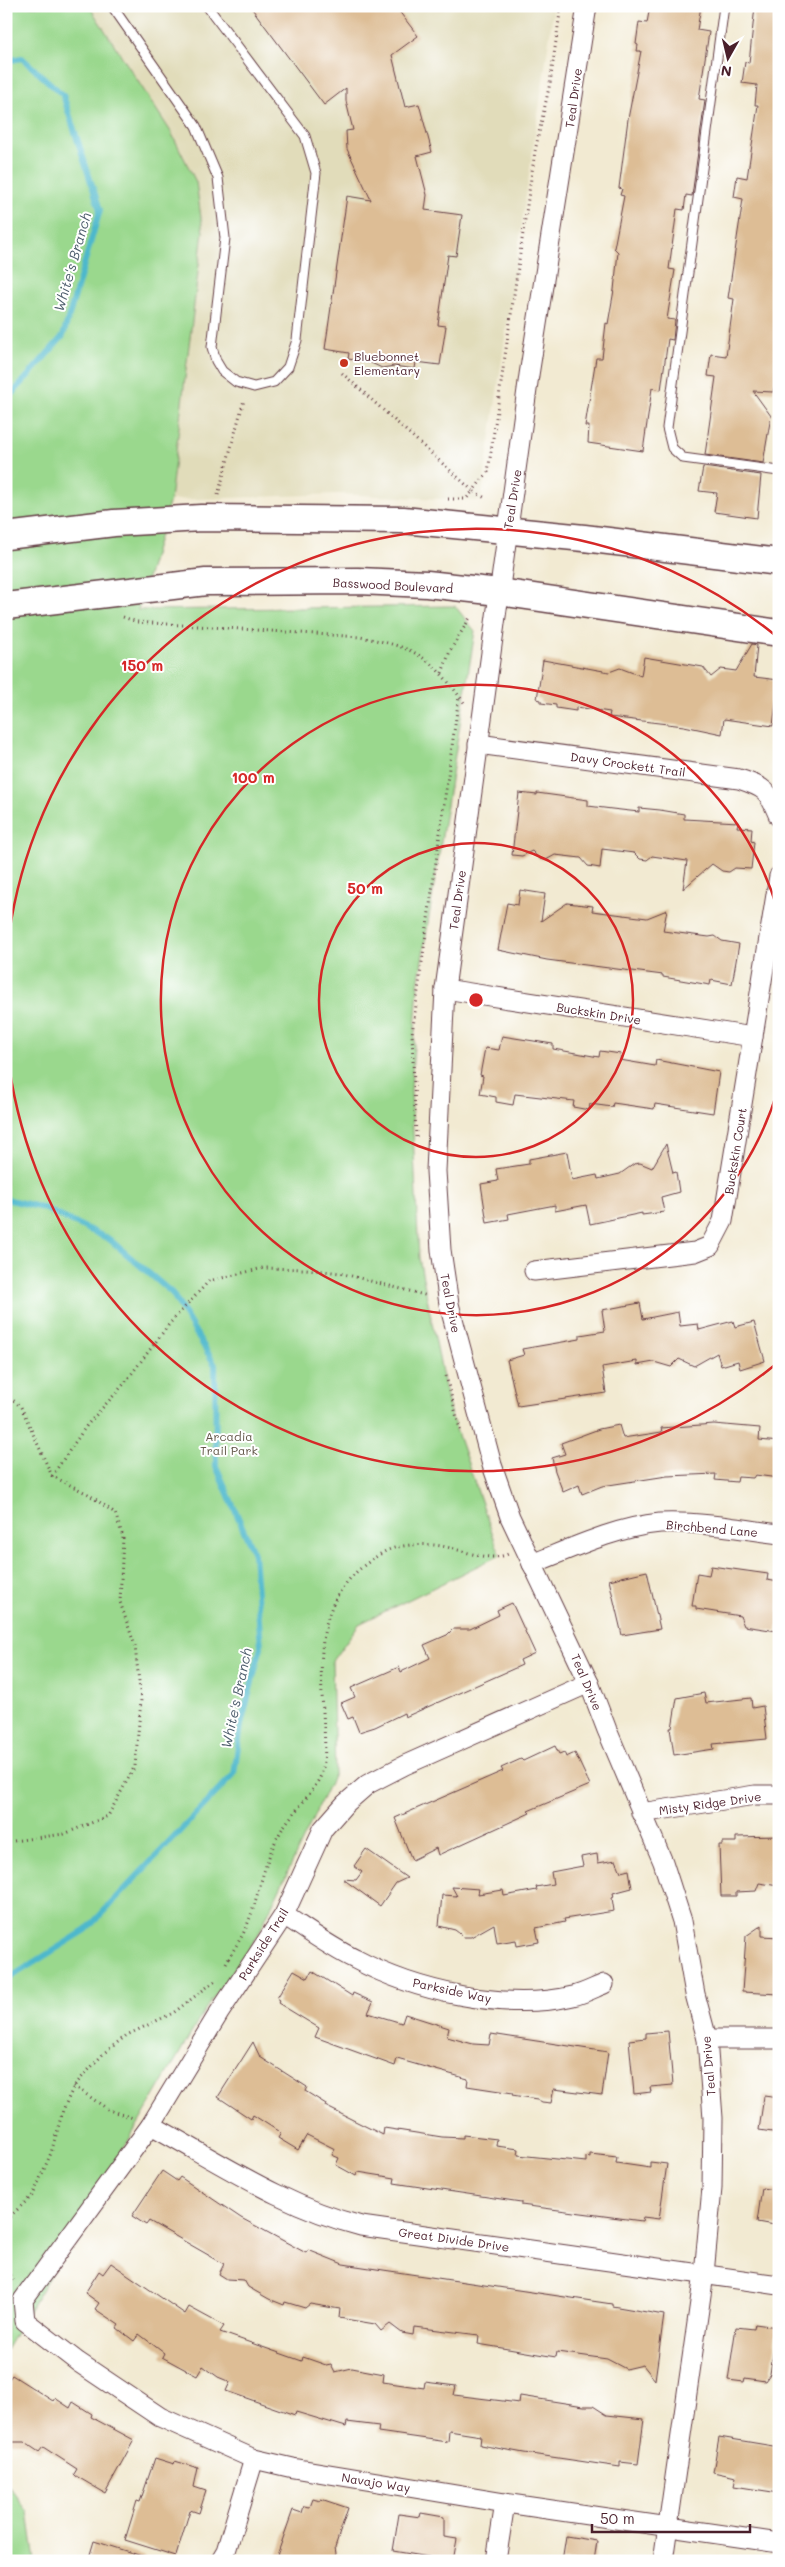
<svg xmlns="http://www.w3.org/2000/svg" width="785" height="2567" viewBox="0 0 785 2567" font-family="Mali,sans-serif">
	<rect width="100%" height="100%" fill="#fff"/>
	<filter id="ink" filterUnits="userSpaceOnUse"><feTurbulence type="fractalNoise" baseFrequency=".02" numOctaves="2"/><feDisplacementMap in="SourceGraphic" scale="10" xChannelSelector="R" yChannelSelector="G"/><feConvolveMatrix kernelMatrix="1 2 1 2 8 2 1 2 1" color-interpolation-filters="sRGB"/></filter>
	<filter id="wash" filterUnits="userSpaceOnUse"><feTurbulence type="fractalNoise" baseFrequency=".0096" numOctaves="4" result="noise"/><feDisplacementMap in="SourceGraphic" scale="20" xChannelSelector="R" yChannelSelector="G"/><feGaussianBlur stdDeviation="1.12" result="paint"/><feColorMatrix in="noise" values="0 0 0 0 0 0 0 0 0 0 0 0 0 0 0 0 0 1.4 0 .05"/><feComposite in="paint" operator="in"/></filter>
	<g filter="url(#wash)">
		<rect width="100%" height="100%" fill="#f2ead2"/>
		<!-- built -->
		<path fill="#e1dcba" d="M89 6H554L481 501 339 494 170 500 203 232 196 182 171 132Z"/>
		<!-- green -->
		<g fill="#9ad88d" stroke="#727c5c">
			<path d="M6 6H89L171 132 196 182 203 232 170 500 138 610 455 606 475 631 418 985 411 1090 419 1258 450 1412 500 1555 359 1624 332 1661 335 1772 257 1937 206 2008 6 2350Z"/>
			<path d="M6 2483 28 2512 35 2561H6Z"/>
		</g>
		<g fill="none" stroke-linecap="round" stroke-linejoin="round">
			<!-- stream -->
			<g stroke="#4eb8cc" stroke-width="6">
				<path d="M6 61 22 58 63 95 100 210 63 336 6 401"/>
				<path d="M6 1199 43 1208 109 1239 172 1293 215 1365 216 1466 254 1554 261 1647 241 1725 234 1774 86 1930 6 1980"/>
			</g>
		</g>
		<g id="blocks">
			<!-- building -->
			<g fill="#ddbd95">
				<path d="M250 6H395L418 36 392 55 405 107 419 104 432 152 417 156 427 195 425 210 462 215 456 256 448 255 438 325 446 326 440 365 416 362 415 369 394 366 382 368 369 362 348 359 349 353 325 349 347 196 371 200 347 149 346 131 353 130 346 101V88L324 105Z"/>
				<path d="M650 6H701L697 30 709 32 699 99 705 100 692 196 686 195 684 210 677 209 669 269 675 270 667 319 675 320 673 340 668 339 661 390 652 388 643 451 588 443 589 426H585L596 358H602L606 323 608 324 614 290 618 252 614 248 624 196 620 195 622 189 619 188 628 119 641 51H637L638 45 636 44 639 22 647 23Z"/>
				<path d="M755 6H779V371L773 392 753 391 771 416 763 463 705 455 716 377 708 376 711 354 726 356 734 299 728 298 743 199 734 197 737 176 747 178 758 105H755L757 85 742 83 745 62 749 63Z"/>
				<path d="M703 467 761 475 757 518 714 512 717 493 699 491Z"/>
				<path d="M752 644 757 645 754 677 779 680 773 726 724 719 722 734 684 726 609 717 610 712 576 707V711L556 708V705L541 703V700L537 699 543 660 609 672 620 668 641 676 644 657 703 667 711 677 721 669 736 671Z"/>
				<path d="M519 793 537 795V793L588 800V806L612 809 639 812V808L660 810 684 814V819L738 822 737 827 752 828 751 841 754 842 751 869 735 868 729 872 722 871 712 864 683 889 687 861 652 856 647 860 640 859 634 853 602 849 600 868 588 866 581 858 555 855 546 860 540 859 532 851 522 856 512 855Z"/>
				<path d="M520 890 545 894 541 921 567 903 593 906 592 911 647 918 667 910 663 931 709 937 715 936 722 941 739 944 732 984 711 980 710 985 663 977V975L547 960 498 950 507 903 518 905Z"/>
				<path d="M502 1036 553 1044V1049L599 1057 600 1051 621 1054 620 1060 655 1066 656 1060 719 1072 713 1113 655 1104 654 1109 613 1103 612 1107 590 1104 589 1110 573 1107 574 1101 515 1094 513 1105 496 1102V1097L480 1094 483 1076 480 1075 485 1048 499 1050Z"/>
				<path d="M666 1144 673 1173 676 1172 679 1192 661 1197 664 1212 642 1215V1213L590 1224 586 1205 555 1211V1205L508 1214 509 1219 487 1223 481 1184 498 1181 496 1169 529 1164V1159L567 1152 572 1180 597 1175 598 1179 620 1174 634 1164 640 1163 652 1168Z"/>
				<path d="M640 1303 643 1319 678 1312 680 1326 698 1324 699 1330 733 1321 735 1327 754 1322 765 1361 740 1369 738 1361 721 1366 717 1353 694 1366 679 1359 671 1367 654 1362 637 1365V1361L602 1367 606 1393 518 1406 507 1360 524 1355 522 1349 580 1339V1335L605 1331 602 1310Z"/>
				<path d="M714 1424 760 1428 759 1440 779 1442V1478L755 1475 753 1478 738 1477 737 1482 715 1480 716 1474 667 1476 602 1486 582 1494 579 1485 563 1492 555 1471 552 1458 565 1454 561 1443 599 1429 619 1425 623 1438 662 1432 661 1428Z"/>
				<path d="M711 1566 768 1574 767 1580 779 1582 777 1631 744 1626 740 1616 696 1609V1606H692L697 1573 709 1575Z"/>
				<path d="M647 1571 660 1629 622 1635 609 1580Z"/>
				<path d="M512 1603 535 1653 520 1660 522 1665 405 1717 404 1713 375 1727 359 1732 353 1717 348 1719 341 1703 355 1697 351 1688 399 1667 401 1672 430 1658 424 1645 447 1635 453 1629H470L499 1615 497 1610Z"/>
				<path d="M704 1693 706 1703 751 1698 752 1708 763 1706 767 1739 713 1744 714 1749 674 1755 670 1728H672L677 1698Z"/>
				<path d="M555 1746 559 1754 564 1752 566 1757 575 1753 590 1785 528 1811 530 1813 438 1855 436 1848 412 1860 395 1818 503 1771 501 1768 521 1759 523 1761Z"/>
				<path d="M779 1836V1886L759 1883 756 1891 736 1892V1896H721L719 1845H722V1842H736V1837Z"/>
				<path d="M366 1849 407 1878 396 1883 380 1906 343 1879 356 1880 362 1872 354 1866Z"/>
				<path d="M597 1854 598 1863 616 1860 621 1872 629 1870 632 1888 613 1893 614 1897 612 1898 614 1911 564 1919 565 1922 536 1928 539 1942 517 1946 516 1940 497 1943 494 1924 471 1937H464L455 1930 439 1926 442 1895 457 1896 452 1887 479 1889 478 1894 503 1890 504 1896 537 1890 536 1887 553 1884 551 1872 583 1866 581 1857Z"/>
				<path d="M762 1925V1936L779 1937V1994L742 1992 746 1936Z"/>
				<path d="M294 1970 308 1978 312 1971 352 1996 353 1993 373 2002 368 2013 402 2023 405 2014 449 2028 447 2037 473 2044 489 2045 491 2034 608 2052 602 2095 554 2089 551 2103 542 2102 537 2099 512 2095 513 2093 467 2086 468 2079 397 2059 395 2066 315 2037 319 2028 278 2003 280 2000 277 1998Z"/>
				<path d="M668 2031 673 2085 650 2087 651 2092 634 2094 629 2040 646 2038V2033Z"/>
				<path d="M253 2042 260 2057 307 2087 305 2091 326 2104 325 2106 383 2135 384 2128 442 2137 463 2138V2135L497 2139 496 2146 519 2149 518 2155 586 2162V2156L590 2157V2154L617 2157 616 2163 650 2168V2162L667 2164 659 2219 643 2217 642 2221 521 2205V2202L394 2183 395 2178 358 2172 356 2176 336 2165 339 2158 332 2155 335 2149 307 2135 298 2150 278 2138 281 2133 253 2115 251 2119 218 2097Z"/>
				<path d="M764 2096 779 2098V2133L759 2130Z"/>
				<path d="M162 2171 177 2181 180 2177 241 2218 306 2253 308 2250 343 2264 612 2304V2306L664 2315 655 2380 643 2365 626 2369 607 2359 557 2352 556 2357 478 2344 479 2335 414 2327 413 2335 402 2333 390 2324 381 2331 375 2324 339 2318 340 2309 310 2304 305 2308 285 2302 284 2305 269 2299 248 2287 244 2280 227 2279 219 2274 224 2264 149 2221 146 2225 132 2216Z"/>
				<path d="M762 2188 779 2191V2226L757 2222Z"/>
				<path d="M111 2263 185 2314 189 2307 224 2326 220 2332 302 2361 303 2357 326 2365 331 2364 335 2372 352 2368 384 2374 383 2382 424 2388 425 2382 456 2386 454 2395 519 2403 520 2396 584 2406H593L607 2415 644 2419 638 2464 620 2462V2467L524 2453 480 2445 481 2436 449 2431 448 2442 378 2432 379 2426 347 2422 346 2427 296 2412 295 2415 226 2391 230 2382 218 2377 203 2366 197 2376 162 2357 164 2353 139 2334 134 2341 117 2328 119 2325 95 2309 99 2303 85 2293 99 2271 103 2274Z"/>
				<path d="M755 2324 777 2327 770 2374 765 2381 745 2378 744 2382 728 2380 736 2327 754 2329Z"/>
				<path d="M12 2375 53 2401 55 2398 70 2408 73 2402 92 2414 91 2417 134 2440 105 2493 76 2476 74 2474 77 2469 43 2447 39 2452 24 2442H6V2383Z"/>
				<path d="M719 2437 779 2447V2493L734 2486 736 2477 713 2472Z"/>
				<path d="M155 2458 174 2464 175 2461 198 2468 194 2487 206 2491 199 2513 190 2510 176 2556 125 2540 137 2501 140 2502Z"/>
				<path d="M313 2499 320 2501 321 2499 348 2508 335 2547 337 2561H275L293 2510 302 2513 304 2506 310 2507Z"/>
				<path d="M421 2513 444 2517V2537L457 2539 453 2561 393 2551 399 2514 420 2517Z"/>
				<path d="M566 2536 597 2541 594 2561H562Z"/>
				<path d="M94 2541 145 2557V2561H88Z"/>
			</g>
		</g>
	</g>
	<g filter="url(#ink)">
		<use href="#blocks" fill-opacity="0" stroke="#633d44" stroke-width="1"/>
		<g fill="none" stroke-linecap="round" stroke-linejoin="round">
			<!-- lane casing -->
			<g stroke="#633d44" stroke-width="11">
				<g id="lane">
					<path d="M112 6 196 126 218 178 225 238 212 347 216 361 222 371 236 382 254 387 274 382 288 367 297 340 316 173 305 136 207 6"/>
					<path d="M724 6 667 428 672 448 683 458 779 471"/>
				</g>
			</g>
			<!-- street casing -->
			<g stroke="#633d44" stroke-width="21">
				<g id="street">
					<path d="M587 6 529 375 445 989 436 1171 441 1250 449 1304 492 1465 510 1517 589 1683 607 1730 663 1862 682 1921 695 1994 707 2039 713 2118 712 2188 704 2274 663 2561"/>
					<path d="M478 744 739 779C766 788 768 790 779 817"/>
					<path d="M445 989 753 1037"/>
					<path d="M534 1271 695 1252 710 1246 723 1221 779 876"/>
					<path d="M532 1564C572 1548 617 1527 660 1523 695 1521 743 1529 779 1534"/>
					<path d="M589 1683 405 1765 368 1784 345 1804 323 1829 284 1915 219 2013 151 2125 23 2300 25 2321 78 2362 160 2417 254 2459 293 2468 505 2503 779 2543"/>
					<path d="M641 1813 755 1795H779"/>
					<path d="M284 1915C307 1930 330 1947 355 1959 415 1991 505 2012 573 1996 583 1994 594 1988 604 1984"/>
					<path d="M707 2039H779"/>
					<path d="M151 2125C219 2162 285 2207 361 2226L779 2285"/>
					<path d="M220 2561 226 2551 254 2459"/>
					<path d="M496 2561 505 2503"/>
				</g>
			</g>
			<!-- secondary casing -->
			<g stroke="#633d44" stroke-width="29">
				<g id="secondary">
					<path d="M6 536 114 523 201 518 403 520 584 538 779 562"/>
					<path d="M6 606 206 582 358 581 427 584 499 592 779 633"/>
				</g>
			</g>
			<!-- path -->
			<g stroke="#633d44" stroke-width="3" stroke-dasharray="1 4" stroke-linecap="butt">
				<path d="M342 373 473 491 488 472 535 151 550 83 561 6"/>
				<path d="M218 495 244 400"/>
				<path d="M448 499H466L473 491 487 499"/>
				<path d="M123 617 137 622 360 637C418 648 430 656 465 704"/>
				<path d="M442 673 450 651 471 616"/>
				<path d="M416 1137 412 1034 459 696"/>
				<path d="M446 1376 461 1433"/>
				<path d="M6 1394 21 1407 52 1476 88 1494 115 1513 123 1537 120 1602 135 1646 141 1700 135 1766 108 1816 64 1834 6 1842"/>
				<path d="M52 1476 87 1425 124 1384 170 1323 209 1281 263 1268 306 1269 340 1273 428 1296"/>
				<path d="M226 1963C232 1952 239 1942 245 1930 259 1899 263 1861 281 1831 290 1815 318 1788 322 1772 327 1752 324 1732 323 1712 319 1645 317 1592 382 1553 397 1544 424 1543 441 1546 462 1549 487 1563 508 1554"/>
				<path d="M74 2086 109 2110 133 2118"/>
				<path d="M6 2220 33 2195 51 2153 63 2110 74 2086 104 2053 127 2035 173 2013 215 1981"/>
				<path d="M6 2266 14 2282"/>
			</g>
			<!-- lane -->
			<use href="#lane" stroke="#fff" stroke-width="9"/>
			<!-- street -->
			<use href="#street" stroke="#fff" stroke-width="19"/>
			<!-- secondary -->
			<use href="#secondary" stroke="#fff" stroke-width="26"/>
		</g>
	</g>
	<!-- distance rings -->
	<g fill="none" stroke="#d62828" stroke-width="2.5">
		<circle cx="476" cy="1000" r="157"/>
		<path d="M778 1089A315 315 0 1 1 778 911"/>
		<path d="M776 1364A472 472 0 0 1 7 1049M7 951A472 472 0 0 1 776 636"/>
	</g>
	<!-- markers -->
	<circle fill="#c8321e" stroke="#fff" stroke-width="2" cx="344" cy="363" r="5"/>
	<g text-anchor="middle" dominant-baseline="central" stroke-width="4" stroke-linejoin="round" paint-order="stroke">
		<!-- street labels -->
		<g font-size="12" fill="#4a1f2b" stroke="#fff">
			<text transform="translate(573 98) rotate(-82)">Teal Drive</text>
			<text transform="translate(512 499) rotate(-81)">Teal Drive</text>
			<text transform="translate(393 585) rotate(3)">Basswood Boulevard</text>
			<text transform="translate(628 764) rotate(8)">Davy Crockett Trail</text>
			<text transform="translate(457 900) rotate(-82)">Teal Drive</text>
			<text transform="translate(599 1013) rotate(9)">Buckskin Drive</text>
			<text transform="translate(735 1151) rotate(-81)">Buckskin Court</text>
			<text transform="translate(451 1303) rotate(79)">Teal Drive</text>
			<text transform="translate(712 1528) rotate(5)">Birchbend Lane</text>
			<text transform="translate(587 1682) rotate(67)">Teal Drive</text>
			<text transform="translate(710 1803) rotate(-8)">Misty Ridge Drive</text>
			<text transform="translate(263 1944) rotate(-58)">Parkside Trail</text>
			<text transform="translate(452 1990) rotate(12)">Parkside Way</text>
			<text transform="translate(708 2066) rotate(-95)">Teal Drive</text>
			<text transform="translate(454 2239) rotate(8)">Great Divide Drive</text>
			<text transform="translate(376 2482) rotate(9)">Navajo Way</text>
		</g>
		<!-- poi labels -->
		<g font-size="12" fill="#4a1f2b" stroke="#fff" text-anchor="start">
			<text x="354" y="356">Bluebonnet<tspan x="354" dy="14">Elementary</tspan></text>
		</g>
		<!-- park labels -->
		<g font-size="12" fill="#625648" stroke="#fff">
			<text x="229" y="1436">Arcadia<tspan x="229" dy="14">Trail Park</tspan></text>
		</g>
		<!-- water labels -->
		<g font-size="14" font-style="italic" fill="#4c5c6b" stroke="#fff">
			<text transform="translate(72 262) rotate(-74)">White's Branch</text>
			<text transform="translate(236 1698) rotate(-78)">White's Branch</text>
		</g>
	</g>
	<circle cx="476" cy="1000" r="8" fill="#d62828" stroke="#fff" stroke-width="2.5"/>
	<g font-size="15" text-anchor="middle" font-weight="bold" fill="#d62828" stroke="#fff" stroke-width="4" stroke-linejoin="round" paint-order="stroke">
		<text x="142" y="671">150 m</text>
		<text x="253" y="783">100 m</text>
		<text x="365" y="894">50 m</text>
	</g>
	<!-- margin -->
	<rect width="785" height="2567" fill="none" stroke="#fff" stroke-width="25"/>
	<!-- north arrow -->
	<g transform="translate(728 58) rotate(188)" stroke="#ffffff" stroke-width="4" paint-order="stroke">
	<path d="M0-4L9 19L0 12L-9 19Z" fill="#4a1f2b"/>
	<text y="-8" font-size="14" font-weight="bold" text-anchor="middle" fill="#4a1f2b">N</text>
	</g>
	<!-- scale -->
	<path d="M592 2524v8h158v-8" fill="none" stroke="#4a1f2b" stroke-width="2.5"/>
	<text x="600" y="2524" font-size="15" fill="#4a1f2b" stroke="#ffffff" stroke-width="4" paint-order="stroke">50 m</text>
</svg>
